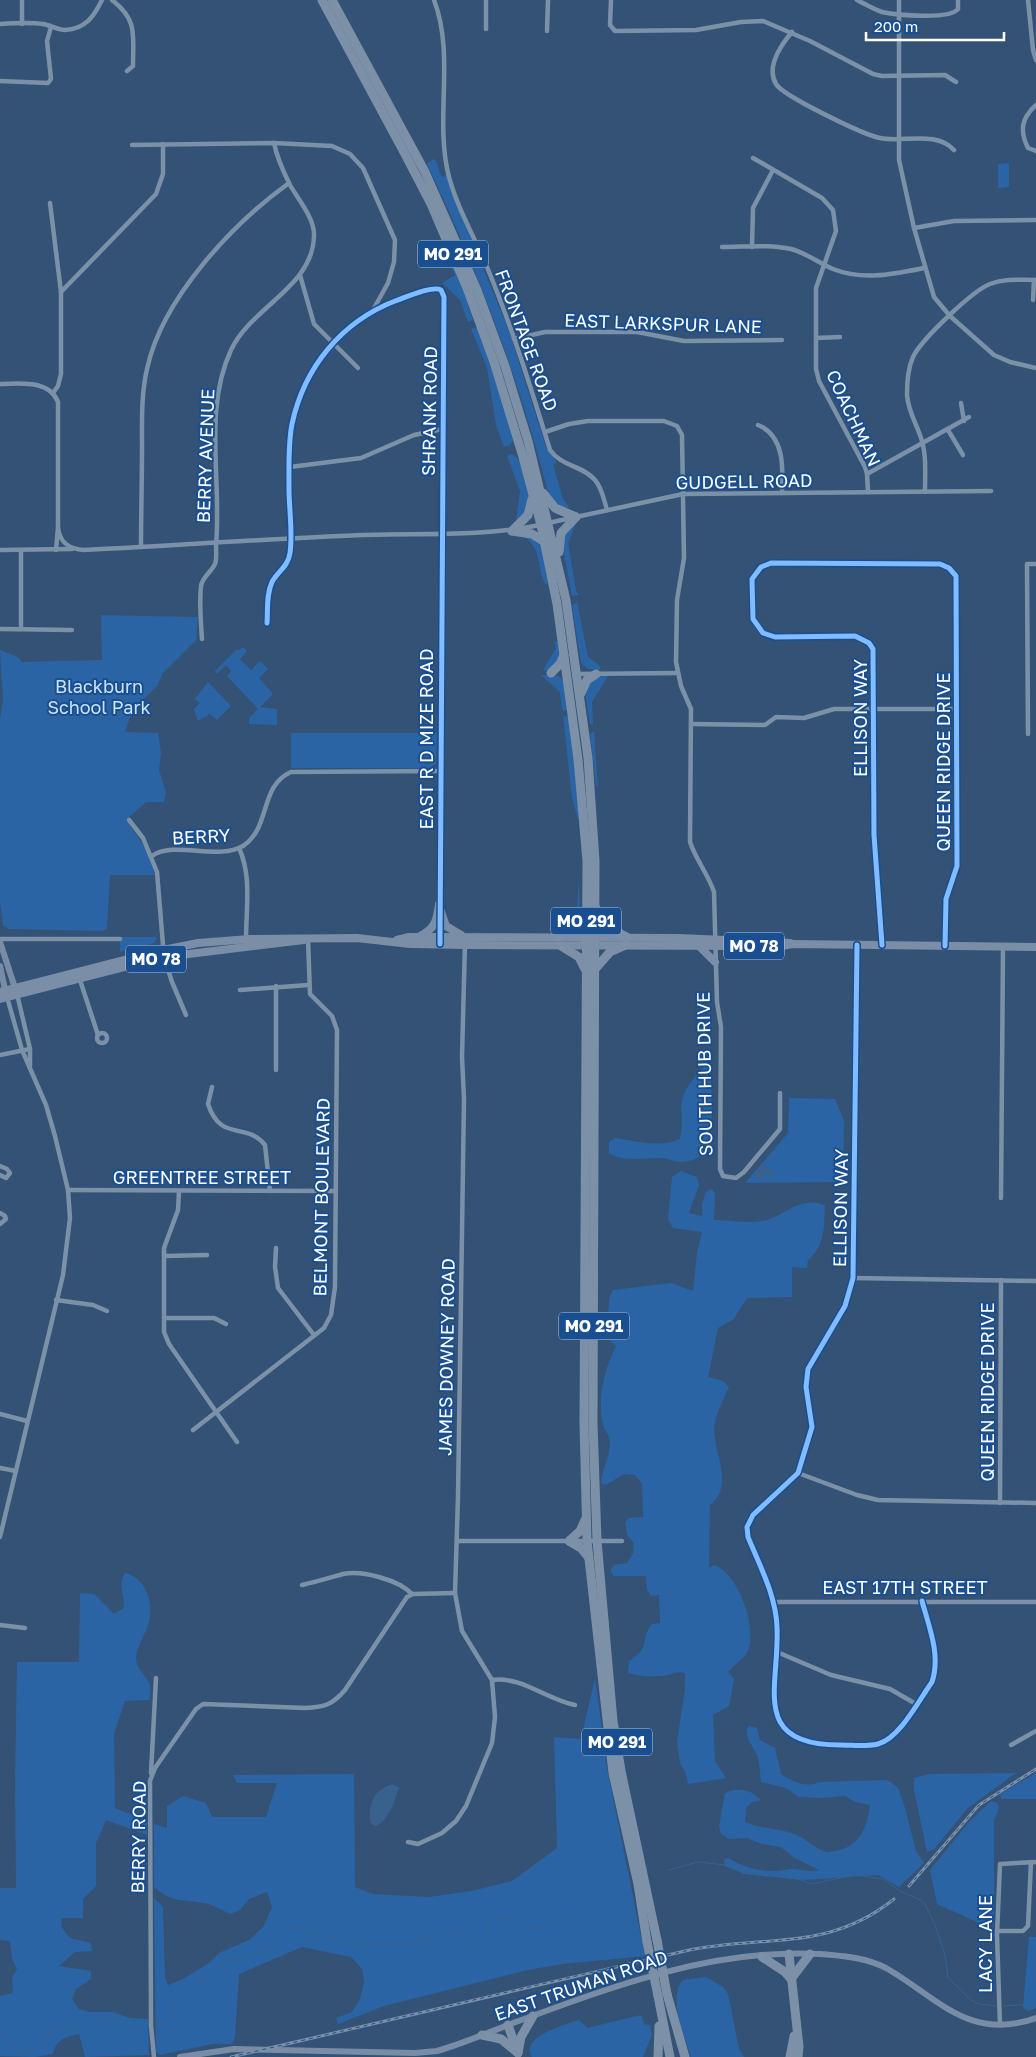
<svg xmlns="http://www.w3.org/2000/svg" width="1036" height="2057" viewBox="0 0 1036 2057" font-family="'Golos Text',sans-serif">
	<rect width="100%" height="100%" fill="#345275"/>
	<!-- green -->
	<g fill="#2a64a5">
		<path d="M433 159 436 161 441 176 444 177 447 172 457 204 508 328 546 447 557 463 553 464 563 499 570 508 563 507 550 500C521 383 479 273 427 164Z"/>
		<path d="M1009 163V187L998 188V164Z"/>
		<path d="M443 247H446L463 288 473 320 468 322 460 300 442 283 455 275Z"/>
		<path d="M477 327 495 375 513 440 510 445 504 447 496 425 487 368 471 329Z"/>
		<path d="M511 454C526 459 528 490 531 504L521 518 516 520 520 491 507 456Z"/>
		<path d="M576 523 568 543 576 591 579 595 572 596 561 538Z"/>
		<path d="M523 536H527L541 542 548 582 546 585C536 571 544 549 523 536Z"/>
		<path d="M577 602 588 657 600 666V670L588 669 581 663 572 605Z"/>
		<path d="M101 615 198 617 196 640 163 673 157 686 132 711 125 732 158 733 161 753 159 770 166 792 164 802H146L126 820 146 849 155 875H110L107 929 101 931 9 929 3 925 0 900V719L3 701 0 650 18 657 22 662 102 660Z"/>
		<path d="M554 641 559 642 560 659 548 670H543L556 648Z"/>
		<path d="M243 647 247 651 240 659 251 670 260 661 268 669 259 678 273 694 260 707 277 709V725L249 724V718L258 709 227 676 231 671 226 665 217 674 215 671 237 649 239 650Z"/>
		<path d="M541 675 558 676 564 681 568 711 562 710 560 692Z"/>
		<path d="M598 676H608L592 702 593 724H590L585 692 586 687Z"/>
		<path d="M208 682 231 706 217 720 210 714 198 721 194 709 200 703 195 699Z"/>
		<path d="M563 716 569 717 580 816 578 819 572 798Z"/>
		<path d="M594 731 598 787 596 785 590 734Z"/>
		<path d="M291 733H437L436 764 430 768H291Z"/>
		<path d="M579 879 580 914 577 924 561 933 577 910Z"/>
		<path d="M120 937H157L154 943 120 952Z"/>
		<path d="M709 1064C711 1080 716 1142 706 1152 700 1158 688 1162 681 1162 673 1162 666 1157 658 1158 642 1158 623 1162 609 1153V1142L615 1138C635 1141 661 1148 680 1139 687 1110 672 1105 695 1077 699 1071 702 1067 709 1064Z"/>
		<path d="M789 1098 835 1099 844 1121 843 1182 745 1183 788 1133Z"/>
		<path d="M681 1171 697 1177 699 1185 689 1213 702 1216V1204L706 1192 712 1189 715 1193 714 1220C729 1220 747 1224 762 1221 786 1217 797 1195 825 1205 824 1227 825 1246 808 1260L807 1268 792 1267V1297L747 1298 733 1320 718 1328 708 1377 723 1381 729 1387C723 1400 714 1417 714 1431 715 1455 734 1487 710 1505L709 1568 714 1565C738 1572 759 1630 747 1653 743 1659 733 1666 728 1672L734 1679 729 1706 713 1715 715 1761 726 1778 688 1784 686 1774 680 1763 677 1742 685 1689V1673C676 1670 670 1676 661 1676 649 1677 639 1676 628 1673L629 1661C652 1647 639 1640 652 1624L660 1623 659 1595 651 1596 647 1589 646 1576H614L610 1570 614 1565 627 1563 633 1554 634 1543 627 1535 625 1523 628 1518 643 1517 642 1484 635 1475 624 1474 606 1485 601 1483C602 1468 610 1458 610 1442 610 1436 605 1431 603 1425 597 1397 604 1371 616 1346 602 1334 606 1330 608 1314 609 1304 608 1299 613 1290L671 1283 693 1291 697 1253 702 1232 673 1228 668 1219 672 1177Z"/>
		<path d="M125 1573C146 1578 154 1602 149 1622 146 1634 136 1647 136 1658 137 1676 156 1677 149 1700L125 1701 114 1733 115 1808 147 1821V1835L106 1820 96 1843V1886L83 1899V1918H61L62 1928 70 1938 91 1943 92 1951 75 1952 59 1966 91 1971V1979L76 1989 72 1999 79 2009 88 2012H113L130 2018 148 2019 149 2055 85 2057 79 2034C66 2037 56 2039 53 2054L35 2057 0 2056V1996L13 1993 12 1977 17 1969 12 1959 10 1941 0 1940V1888H16L15 1781 17 1662H79L80 1593 94 1594 114 1614 123 1609C127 1596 116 1588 125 1573Z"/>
		<path d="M595 1678 607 1768 645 1956 562 1964 528 1970 384 2006 338 2024 336 2018 352 2012 360 1999 364 1982 362 1969 351 1957 302 1947 239 1974 235 2037 232 2044H212L160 2055 156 2052 154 1898 163 1907 165 1977 168 1985 183 1979 209 1963 219 1953 249 1940 264 1926 272 1907 267 1892 249 1899 240 1910 230 1914C222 1910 212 1904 203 1903 182 1899 172 1903 154 1887V1824L167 1828V1806L183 1796 206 1803 212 1817H266L277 1783H237L233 1775 354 1774 355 1887 373 1894 429 1897 471 1891 512 1881 557 1848 554 1737 581 1739Z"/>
		<path d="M748 1726 757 1728 760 1740 775 1748 781 1774C793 1782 806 1788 820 1782L886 1780 892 1783 898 1788 905 1808 916 1851 924 1863 899 1887 878 1875 802 1880 744 1874 725 1866 724 1859 728 1858C743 1867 760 1872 777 1871 782 1871 787 1869 792 1869 802 1869 810 1873 819 1870L793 1857 781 1847 762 1844 747 1838 729 1839 721 1834 719 1826 725 1793C738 1787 751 1789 761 1800L752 1802 746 1808 745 1822C761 1829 778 1828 794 1834 805 1837 813 1848 824 1851 828 1853 832 1851 836 1851 859 1847 868 1826 870 1805L855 1802 845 1796 822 1798 799 1797 786 1788 761 1782C760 1774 760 1762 757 1755 752 1744 744 1738 748 1726Z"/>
		<path d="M1016 1773 968 1808 934 1849 927 1852 914 1790V1778L929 1774Z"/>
		<path d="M1036 1773V1799H1001L1000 1794Z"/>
		<path d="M991 1801 997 1803 999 1808 994 1820V1924H981L937 1904 930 1870 969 1822Z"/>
		<path d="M1029 1937H1036V2008L1028 2011 1023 2008Z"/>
		<path d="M706 1977 723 1987 728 1994 739 2049 744 2057H691C685 2038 667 1996 683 1980Z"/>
		<path d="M641 2015 644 2024 650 2025 652 2035 643 2057H532C519 2036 565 2025 579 2020L587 2028Z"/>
	</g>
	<!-- water -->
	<g fill="#39618e">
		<path d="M762 1163 776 1174 772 1178 767 1174 761 1181 754 1176Z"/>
		<path d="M392 1784 399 1788C395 1800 388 1821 376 1826L371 1824C367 1805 373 1791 392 1784Z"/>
	</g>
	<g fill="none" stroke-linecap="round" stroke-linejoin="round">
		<!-- stream -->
		<g stroke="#39618e" stroke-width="1">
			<path d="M669 1870 697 1862 726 1865 747 1873 764 1876 784 1874 812 1884 854 1875 883 1879 900 1891 921 1900 925 1904 935 1925 945 1956 948 1977 951 1981 971 2000 979 2004 996 2006"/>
			<path d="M1004 2006 1036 2004"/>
			<path d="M156 2027 162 2025 173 2016 175 1999 190 1987 217 1974 226 1960 245 1958 274 1945 277 1931 291 1926 353 1945 366 1946 392 1943 413 1944 419 1940 455 1932 460 1933 469 1946 482 1949C496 1936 477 1912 510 1919L520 1931H525L571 1914 597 1893 606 1888"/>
			<path d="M0 2036 16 2049 26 2051 42 2047 51 2030 83 2027 106 2017 131 2027H145"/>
		</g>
		<!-- street -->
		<g stroke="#7b91a8" stroke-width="4.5">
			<path d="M112 0C138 20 133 35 133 66L127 71"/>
			<path d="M434 0C455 55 435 116 448 173 456 206 474 236 487 267 512 327 531 388 550 450 562 467 582 465 595 480 602 488 604 500 607 510"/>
			<path d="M611 0 610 25 615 31 696 30 741 22 763 21 810 41 873 74 882 76 945 75 956 82"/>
			<path d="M857 0C865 4 873 9 882 12 896 15 950 20 958 9V0"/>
			<path d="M899 0V160L914 228 934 297 950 316 994 355 1010 362 1036 368"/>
			<path d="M1028 0 1033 50 1036 60"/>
			<path d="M0 24C13 23 30 22 43 24 50 25 58 30 65 30 86 29 94 16 102 0"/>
			<path d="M22 24V0"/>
			<path d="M486 29V0"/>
			<path d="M547 31 548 0"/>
			<path d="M792 32C781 45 766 67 776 84 783 96 864 135 880 138 903 143 936 130 954 150"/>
			<path d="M0 81 48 83 51 79 47 41 51 27"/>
			<path d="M1036 105C1022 118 1019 130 1028 148L1036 151"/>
			<path d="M132 145 274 143 332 146 350 154 363 168 395 240 394 262 388 283 373 310"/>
			<path d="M753 158 822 198 833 210 836 231 816 288V369L819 381 865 467 867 474 868 492"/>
			<path d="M50 203 61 292V374L58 386 53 393"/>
			<path d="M914 228 954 221 1036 220"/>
			<path d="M722 247C745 247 769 244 791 249 806 253 819 263 833 269 863 281 894 274 924 268"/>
			<path d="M752 247 753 208 773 170"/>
			<path d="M300 275 314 324 358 368"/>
			<path d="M61 292 156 194 163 174V144"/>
			<path d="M1033 300 1034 280"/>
			<path d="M816 338 840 337"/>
			<path d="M514 339 545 332H637L684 341 782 340"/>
			<path d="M0 384C19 384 49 379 58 402V528L56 550"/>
			<path d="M961 403 964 421"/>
			<path d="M758 425C785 436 783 469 782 493"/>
			<path d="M948 430 963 455"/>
			<path d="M545 432 569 424 588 421H664L677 426 682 435 684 558 677 600 676 662 681 686 691 709 690 842C696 860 708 874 714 892L717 1002 721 1027 720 1169 723 1176 736 1178 744 1172 780 1129V1093"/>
			<path d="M290 467 361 458 414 435 443 429"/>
			<path d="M867 474 969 417"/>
			<path d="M925 492C925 473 927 453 920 435 915 421 908 410 907 395 907 383 908 368 913 357 921 340 972 291 990 284 1005 278 1021 280 1036 280"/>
			<path d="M548 523 683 494 991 491"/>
			<path d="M58 528C60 543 69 549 84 550 177 545 269 539 362 535 422 533 481 537 540 525"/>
			<path d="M141 547C141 514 142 481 142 448 142 422 141 395 147 369 162 299 232 224 289 183"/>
			<path d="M0 550 72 549"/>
			<path d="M267 623C268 610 266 595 272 582 278 571 288 567 290 553 293 533 289 509 289 489 289 468 288 444 292 424 304 368 341 322 395 301 404 298 433 285 441 290L444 297 439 905"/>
			<path d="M0 629 72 630"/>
			<path d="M21 629V551"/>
			<path d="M202 639C201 622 199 603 201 586 202 578 211 572 215 564 217 559 216 551 216 545 222 481 203 410 231 350 251 307 313 287 314 236 315 219 298 199 290 185 283 171 277 158 274 143"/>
			<path d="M576 674 677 673"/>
			<path d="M691 724 765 725 776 717 804 718 834 709H956"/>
			<path d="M1028 734 1027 564H1036"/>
			<path d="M129 820 143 838 157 872 164 957 172 982 186 1015"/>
			<path d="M239 848C252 876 246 909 246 939"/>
			<path d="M152 856C174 840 218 861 243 846 271 828 259 786 291 772L440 771"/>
			<path d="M439 938V916"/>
			<path d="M0 939H120"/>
			<path d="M857 945 853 1278 845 1306 808 1369 806 1387 812 1427 798 1473 753 1515 747 1527 748 1537C760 1566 776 1596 777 1627 780 1686 749 1745 840 1745 853 1745 866 1747 878 1744 900 1738 919 1700 932 1682 941 1655 929 1627 922 1601"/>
			<path d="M882 945 874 835 873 649 869 643 855 636 775 637 763 633 753 619 752 579 761 567 771 563 940 564 949 568 956 576 957 866 946 899 945 946"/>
			<path d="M80 980 98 1035"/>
			<path d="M240 990 308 985"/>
			<path d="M17 994 30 1049V1066"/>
			<circle cx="102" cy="1038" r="5"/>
			<path d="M0 1055 30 1049"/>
			<path d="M276 1070V986"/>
			<path d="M212 1087 208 1104C221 1143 246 1121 265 1145L270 1191"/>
			<path d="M0 1166 7 1169 10 1173 6 1178 0 1175"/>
			<path d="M68 1190 336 1191"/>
			<path d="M179 1191 178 1210 164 1248V1332L169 1344 237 1442"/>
			<path d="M1001 1198 1003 947"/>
			<path d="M0 1213 5 1216 6 1219 0 1224"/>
			<path d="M276 1248 275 1267 278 1288 314 1335"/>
			<path d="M164 1256 207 1255"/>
			<path d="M853 1278 1036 1281"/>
			<path d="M56 1300 93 1305 107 1311"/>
			<path d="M164 1318H214L226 1324"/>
			<path d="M0 1414 27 1421"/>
			<path d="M193 1430 324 1328 331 1315 335 1287 337 1030 332 1016 310 994 308 939"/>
			<path d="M0 1468 16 1471"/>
			<path d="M798 1473 857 1495 878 1500 1036 1503"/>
			<path d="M1000 1503 1001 1280"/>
			<path d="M0 1537 63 1275 70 1218 68 1190 55 1136 46 1105 22 1050 7 997"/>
			<path d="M457 1541H622"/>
			<path d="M302 1585C316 1582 329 1578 343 1574 362 1570 399 1580 412 1594"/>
			<path d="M773 1602H1036"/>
			<path d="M0 1625 25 1628"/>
			<path d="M777 1652 831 1675 890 1689 916 1704"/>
			<path d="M492 1680C522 1676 547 1700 575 1705"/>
			<path d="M1011 1745 1036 1731"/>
			<path d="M151 1773 156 1678"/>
			<path d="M408 1842 418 1844 442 1833 456 1821 466 1806 492 1743 495 1717 492 1680 462 1631 455 1593 458 1497 464 1099 462 1057 465 943"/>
			<path d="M997 1931H1023L1028 1926 1031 1862"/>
			<path d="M1000 2025 997 1935 1000 1864 1036 1862"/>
			<path d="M154 2057 151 2025 150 1781 155 1768 196 1709 203 1704 305 1708C325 1707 332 1705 345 1690L407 1597 413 1594 455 1593"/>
		</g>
		<!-- secondary -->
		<g stroke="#788da5" stroke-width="6">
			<path d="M0 942 16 991"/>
			<path d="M0 966 6 994"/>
			<path d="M180 2057 234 2049 415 2053 437 2051C461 2044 485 2034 508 2025 608 1988 711 1948 820 1954 842 1956 865 1957 886 1968 937 1997 969 2042 1036 2018"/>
		</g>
		<!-- primary -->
		<g stroke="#7b8ea7" stroke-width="8">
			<path d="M440 909 446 926 461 935"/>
			<path d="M420 936C435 929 437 920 439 904"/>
			<path d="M397 940 409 937 679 938 790 943"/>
			<path d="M699 946 715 962"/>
			<path d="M0 992 163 950 198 943 250 939 357 938 410 944 465 945 781 946 793 944 1036 947"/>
			<path d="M0 999 164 957 304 940"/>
		</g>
		<!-- highway -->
		<g stroke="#7c91a7" stroke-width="9">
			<path d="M322 0 404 152 431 204 467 288 494 362 523 457 541 525 557 604 578 759 587 861 584 1423 587 1541 613 1773 638 1884 647 1942"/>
			<path d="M332 0 425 172 477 290 505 366 528 441 566 600 588 758 595 861 593 1423 597 1541 613 1721 621 1771 657 1940"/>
			<path d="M543 493 555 508 576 517"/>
			<path d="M512 531 528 515 532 499"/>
			<path d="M512 531 532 534 545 542"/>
			<path d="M559 552 561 533 576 517"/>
			<path d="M551 673 560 664 564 655"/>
			<path d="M580 695 587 680 596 674"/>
			<path d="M596 908C602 925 611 930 627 937"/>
			<path d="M558 937 575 929 586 913"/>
			<path d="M561 946 579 957 585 969"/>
			<path d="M595 969 610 952 626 945"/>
			<path d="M585 1520 580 1531 569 1541 581 1548 589 1558"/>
			<path d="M789 1954 799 2047 798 2057"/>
			<path d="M762 1957 785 1972 791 1979 810 1954"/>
			<path d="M667 1994 685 2057"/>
			<path d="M658 1996 670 2057"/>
			<path d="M508 2025 517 2051"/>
			<path d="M482 2035 501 2039 518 2053"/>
			<path d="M518 2053 521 2037 533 2016"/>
			<path d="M658 2057 659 2026"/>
			<path d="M790 2057 794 2036"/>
		</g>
		<!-- rail casing -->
		<g stroke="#7c91a7" stroke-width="3">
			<g id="rail">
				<path d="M909 1886 979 1805 1036 1769"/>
				<path d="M231 2057C383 2022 534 1985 685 1951 763 1934 827 1953 894 1899"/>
			</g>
		</g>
		<!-- rail -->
		<use href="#rail" stroke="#194f90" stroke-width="1" stroke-dasharray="4" stroke-linecap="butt"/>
		<!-- highway-bridge -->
		<g stroke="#7c91a7" stroke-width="9">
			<path d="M657 1940 667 1994"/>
			<path d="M647 1942 658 1996"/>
		</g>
		<!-- cycleway casing -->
		<g stroke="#194f90" stroke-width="8">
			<g id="cycleway">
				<path d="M267 623C268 610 266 595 272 582 278 571 288 567 290 553 293 533 289 509 289 489 289 468 288 444 292 424 304 368 341 322 395 301 404 298 433 285 441 290L444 297 440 944"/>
				<path d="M857 945 853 1278 845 1306 808 1369 806 1387 812 1427 798 1473 753 1515 747 1527 748 1537C760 1566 776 1596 777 1627 780 1686 749 1745 840 1745 853 1745 866 1747 878 1744 900 1738 919 1700 932 1682 941 1655 929 1627 922 1601"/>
				<path d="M882 945 874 835 873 649 869 643 855 636 775 637 763 633 753 619 752 579 761 567 771 563 940 564 949 568 956 576 957 866 946 899 945 946"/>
			</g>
		</g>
		<!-- cycleway -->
		<use href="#cycleway" stroke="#80bcff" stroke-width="5"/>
	</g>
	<g text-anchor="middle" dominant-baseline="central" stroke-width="4" stroke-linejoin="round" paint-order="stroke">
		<!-- shield labels -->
		<g fill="#194f90" stroke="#bacade" stroke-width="1">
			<rect x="418" y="240.5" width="70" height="27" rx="4"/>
			<rect x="551" y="907.5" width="70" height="27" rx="4"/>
			<rect x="724" y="932.5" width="60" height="27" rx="4"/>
			<rect x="126" y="945.5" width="60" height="27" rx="4"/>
			<rect x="559" y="1312.5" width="70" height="27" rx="4"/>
			<rect x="582" y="1728.5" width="70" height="27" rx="4"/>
		</g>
		<g font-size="16" font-weight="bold" fill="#fff">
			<text x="453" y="254">MO 291</text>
			<text x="586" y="921">MO 291</text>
			<text x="754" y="946">MO 78</text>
			<text x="156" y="959">MO 78</text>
			<text x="594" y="1326">MO 291</text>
			<text x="617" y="1742">MO 291</text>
		</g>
		<!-- street labels -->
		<g font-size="18" fill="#fff" stroke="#194f90">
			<text transform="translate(663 323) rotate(2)">EAST LARKSPUR LANE</text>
			<text transform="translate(527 340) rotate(70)">FRONTAGE ROAD</text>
			<text transform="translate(429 411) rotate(-89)">SHRANK ROAD</text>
			<text transform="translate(854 418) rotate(65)">COACHMAN</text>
			<text transform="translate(205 456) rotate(-88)">BERRY AVENUE</text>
			<text transform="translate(744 481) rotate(-1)">GUDGELL ROAD</text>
			<text transform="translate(860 718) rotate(-90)">ELLISON WAY</text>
			<text transform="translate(426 739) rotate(-90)">EAST R D MIZE ROAD</text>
			<text transform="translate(943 762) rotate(-90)">QUEEN RIDGE DRIVE</text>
			<text transform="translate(201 836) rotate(-3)">BERRY</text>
			<text transform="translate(704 1074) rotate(-91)">SOUTH HUB DRIVE</text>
			<text x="202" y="1177">GREENTREE STREET</text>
			<text transform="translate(321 1197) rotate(-89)">BELMONT BOULEVARD</text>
			<text transform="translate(840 1208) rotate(-89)">ELLISON WAY</text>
			<text transform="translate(446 1357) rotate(-89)">JAMES DOWNEY ROAD</text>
			<text transform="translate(987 1392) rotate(-90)">QUEEN RIDGE DRIVE</text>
			<text x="905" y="1587">EAST 17TH STREET</text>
			<text transform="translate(138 1837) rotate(-89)">BERRY ROAD</text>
			<text transform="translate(985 1944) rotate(-90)">LACY LANE</text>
			<text transform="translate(581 1985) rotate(-19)">EAST TRUMAN ROAD</text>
		</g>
		<!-- park labels -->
		<g font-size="18" fill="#cde3fb" stroke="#194f90">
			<text x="99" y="686">Blackburn<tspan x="99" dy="21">School Park</tspan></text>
		</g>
	</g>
	<!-- scale -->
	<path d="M866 32v8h138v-8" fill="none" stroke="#ffffff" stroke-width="2.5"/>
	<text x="874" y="32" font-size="15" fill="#ffffff" stroke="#194f90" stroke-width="4" paint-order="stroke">200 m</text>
</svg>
